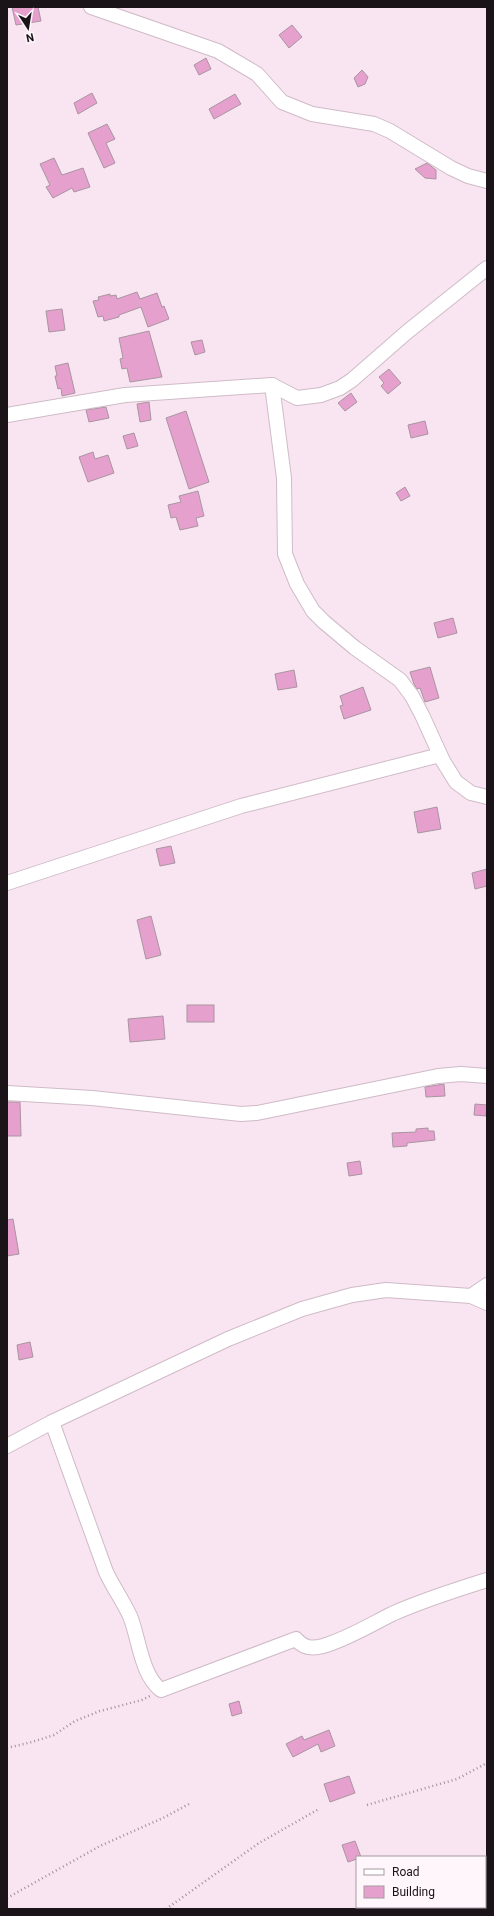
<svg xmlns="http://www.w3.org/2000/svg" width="494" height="1916" viewBox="0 0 494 1916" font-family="Roboto,sans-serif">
	<rect width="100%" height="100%" fill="#f9e5f1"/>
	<!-- building -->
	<g fill="#e6a0cd" stroke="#a895a0">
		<path d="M12 7H38L41 21 16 25Z"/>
		<path d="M292 25 302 37 289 48 279 35Z"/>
		<path d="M206 58 211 69 199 75 194 65Z"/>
		<path d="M362 70 368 77 365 84 358 87 354 78Z"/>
		<path d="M92 93 97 103 78 114 74 103Z"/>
		<path d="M235 94 241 104 214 119 209 109Z"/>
		<path d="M107 124 115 139 106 143 115 163 104 168 88 133Z"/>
		<path d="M54 158 62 175 83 168 90 187 74 192 72 188 53 198 46 187 50 185 40 164Z"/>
		<path d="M427 163 436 170V179L425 178 415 169Z"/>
		<path d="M137 292 140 299 157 293 162 307 164 306 169 319 148 327 141 307 119 315V317L104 321 103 316 98 317 93 301 99 300 98 297 110 294V296L116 295 117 299Z"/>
		<path d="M62 309 65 330 49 332 46 311Z"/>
		<path d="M149 331 162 377 130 382 127 368 122 369 120 359 123 358 119 338Z"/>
		<path d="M202 340 205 352 195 355 191 342Z"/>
		<path d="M68 363 75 393 62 396 61 388 58 389 55 376H57L55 366Z"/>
		<path d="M389 369 401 383 388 394 381 386 384 383 379 377Z"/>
		<path d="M351 393 357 402 345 411 338 403Z"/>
		<path d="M149 402 151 420 140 422 137 404Z"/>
		<path d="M106 407 109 418 89 422 86 410Z"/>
		<path d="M186 411 209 482 189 489 166 418Z"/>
		<path d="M425 421 428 434 411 438 408 425Z"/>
		<path d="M134 433 138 446 127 449 123 436Z"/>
		<path d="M93 452 95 459 108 455 114 473 88 482 79 457Z"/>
		<path d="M405 487 410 496 401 501 396 493Z"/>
		<path d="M198 491 204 516 196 518 198 526 180 530 176 517 171 518 168 505 181 502 179 496Z"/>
		<path d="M453 618 457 633 438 638 434 623Z"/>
		<path d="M430 667 439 698 425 702 420 688 417 689 414 684 410 672Z"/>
		<path d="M294 670 297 687 278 690 275 674Z"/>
		<path d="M363 687 371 710 344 719 340 706 343 705 340 696Z"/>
		<path d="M437 807 441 829 418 833 414 812Z"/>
		<path d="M171 846 175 863 160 866 156 849Z"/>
		<path d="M487 869V886L475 889 472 873Z"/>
		<path d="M151 916 161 955 146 959 137 920Z"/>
		<rect x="187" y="1005" width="27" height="17"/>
		<path d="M163 1016 165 1039 130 1042 128 1019Z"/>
		<path d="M444 1084 445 1096 426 1097 425 1087Z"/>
		<path d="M7 1102H20L21 1136H7Z"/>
		<path d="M475 1104 487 1105 486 1116 474 1115Z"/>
		<path d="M428 1128V1131H434L435 1140 407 1143V1146L393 1147 392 1133 416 1132V1129Z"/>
		<path d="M360 1161 362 1174 349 1176 347 1163Z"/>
		<path d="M13 1219 19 1254 7 1256V1220Z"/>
		<path d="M30 1342 33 1357 19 1360 17 1345Z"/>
		<path d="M239 1701 242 1713 232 1716 229 1704Z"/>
		<path d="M329 1730 335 1746 321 1752 318 1744 293 1757 286 1744 302 1736 304 1740Z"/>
		<path d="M349 1776 355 1793 330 1802 324 1784Z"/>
		<path d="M355 1841 361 1857H357V1859L348 1862 342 1845Z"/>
	</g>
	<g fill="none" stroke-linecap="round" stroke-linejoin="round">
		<!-- minor casing -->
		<g stroke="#cfbbc7" stroke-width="16">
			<g id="minor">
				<path d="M91 7 218 51 257 74 282 102 312 114 374 124 390 131 451 168 468 176 487 181"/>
				<path d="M272 385 284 478 285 554 297 584 313 611 324 622 355 648 400 680 412 696 422 715 443 761 456 782 471 793 487 797"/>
				<path d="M7 415 125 395 272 385 297 398 321 395 340 388 352 380 407 332 487 268"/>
				<path d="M7 883 241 806 440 755"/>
				<path d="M7 1093 92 1098 241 1114 257 1113 438 1076 461 1074 487 1076"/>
				<path d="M471 1296 487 1303"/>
				<path d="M52 1422 106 1572C113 1587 123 1601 130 1616 139 1638 141 1675 161 1690L296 1639C303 1648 312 1649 323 1646 347 1639 370 1625 392 1614 423 1600 455 1590 487 1580"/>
				<path d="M7 1446 52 1422 228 1339 302 1309 352 1295 386 1290 471 1296 487 1285"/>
			</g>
		</g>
		<!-- path -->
		<g stroke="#a0919a" stroke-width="2.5" stroke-dasharray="1 3" stroke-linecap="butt">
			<path d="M7 1748 32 1742 54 1735 75 1721 100 1711 142 1700 150 1696"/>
			<path d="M367 1805 457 1779 487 1763"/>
			<path d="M7 1898 100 1846 163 1818 189 1804"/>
			<path d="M166 1909 259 1843 319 1809"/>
		</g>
		<!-- minor -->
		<use href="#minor" stroke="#fff" stroke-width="14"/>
	</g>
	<!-- border -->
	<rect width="494" height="1916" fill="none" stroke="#1a1317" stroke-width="16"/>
	<!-- legend -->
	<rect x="356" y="1856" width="130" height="52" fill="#fef6fb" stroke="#a39ba0"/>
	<rect x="364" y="1869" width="20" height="6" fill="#ffffff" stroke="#a39ba0"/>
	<text x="392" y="1876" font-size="12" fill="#1a1317">Road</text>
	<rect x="364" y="1886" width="20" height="12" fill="#e6a0cd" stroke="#a39ba0"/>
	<text x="392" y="1896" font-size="12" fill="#1a1317">Building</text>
	<!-- north arrow -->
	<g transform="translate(28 28) rotate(168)" stroke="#fef6fb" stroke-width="3" paint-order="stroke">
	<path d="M0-3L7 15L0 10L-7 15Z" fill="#1a1317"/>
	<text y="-6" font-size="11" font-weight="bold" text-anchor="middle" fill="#1a1317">N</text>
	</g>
</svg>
